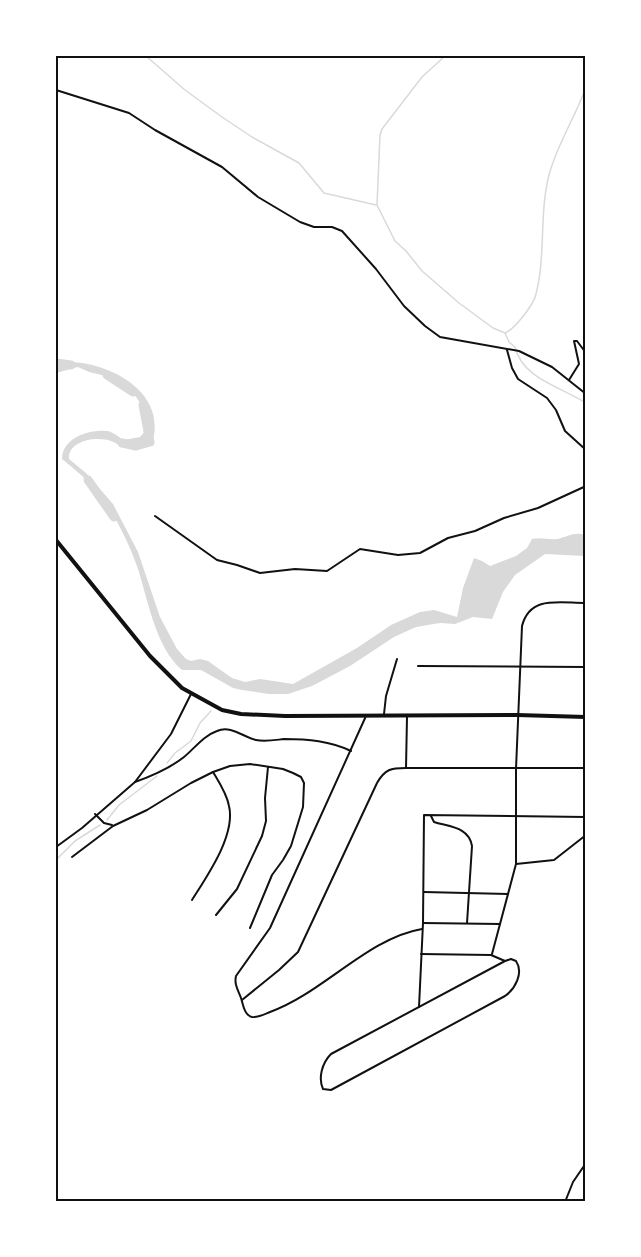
<svg xmlns="http://www.w3.org/2000/svg" width="641" height="1257" viewBox="0 0 641 1257" font-family="'Open Sans',sans-serif">
	<rect width="100%" height="100%" fill="#fff"/>
	<!-- water -->
	<path fill="#d9d9d9" d="M70 362C111 363 168 393 152 443 144 444 132 448 124 447 119 446 115 442 111 441 97 436 68 440 69 459L86 473 113 504 138 552 160 617 177 649 186 659 191 661 200 659 208 661 232 678 245 682 260 679 293 684 357 648 391 625 420 612 434 610 457 617 463 588 474 558 482 561 490 566 516 556 527 548 532 539C541 537 549 540 557 539 567 537 575 531 585 535V556L545 554 515 575 503 592 492 619 473 617 455 624 440 623 416 627 394 637 350 666 312 686 288 694H269L242 690 233 688 201 670H182C155 647 148 599 137 566 130 546 113 510 99 493 89 481 74 469 62 459 62 438 89 429 107 431 114 432 118 437 124 440L140 437 148 428 143 407 134 394 110 377 89 372 78 367 56 373V364Z"/>
	<g fill="none" stroke-linecap="round" stroke-linejoin="round">
		<!-- stream -->
		<g stroke="#d9d9d9" stroke-width="1.5">
			<path d="M146 56 185 90 222 117 252 137 299 163 324 193 376 205"/>
			<path d="M445 56 422 77 382 129 380 135 377 205 395 241 406 251 422 271 459 303 493 328 505 333 509 342 515 347C523 379 559 386 586 403"/>
			<path d="M505 333C515 329 534 304 536 294 546 255 539 214 549 175 557 145 574 119 585 90"/>
			<path d="M167 763 175 753 191 741 200 723 211 711"/>
			<path d="M107 820 119 805 157 776"/>
			<path d="M56 860 75 841 100 825"/>
		</g>
		<!-- river -->
		<g stroke="#d9d9d9" stroke-width="9">
			<path d="M56 363 71 365"/>
			<path d="M107 375 133 392"/>
			<path d="M122 443 136 446 150 442 143 405"/>
			<path d="M88 480 114 517"/>
		</g>
		<!-- minor -->
		<g stroke="#111" stroke-width="2">
			<path d="M56 90 129 113 155 130 222 167 258 197 300 222 314 227H332L342 231 376 269 404 306 425 326 440 337 519 351 552 367 586 394"/>
			<path d="M507 350 512 368 518 379 547 398 556 410 565 431 586 450"/>
			<path d="M569 380 579 364 574 341H577L586 353"/>
			<path d="M155 516 217 560 237 565 260 573 295 569 327 571 360 549 398 555 420 553 448 538 475 531 504 518 538 508 586 486"/>
			<path d="M418 666 586 667"/>
			<path d="M384 714 386 696 397 659"/>
			<path d="M366 716 270 928 236 976C234 984 238 990 241 998 243 1004 244 1015 252 1017 257 1018 265 1014 270 1012 323 993 368 938 422 929"/>
			<path d="M406 768 407 717"/>
			<path d="M135 782C152 776 170 768 184 757 195 748 203 736 217 731 231 725 243 737 256 740 265 742 275 740 284 739 308 739 330 741 351 751"/>
			<path d="M95 814 104 823 112 825"/>
			<path d="M431 816 434 822C450 827 469 827 472 846L467 923"/>
			<path d="M56 847 82 828 135 782 171 734 191 694"/>
			<path d="M72 857 113 826 147 810 191 783 213 772 230 766 250 764 283 769 293 773 301 777 304 783 303 807 291 846 283 860 272 875 250 928"/>
			<path d="M516 864 554 860 586 835"/>
			<path d="M424 892 508 894"/>
			<path d="M192 900C207 876 236 835 229 806 227 794 219 782 213 772"/>
			<path d="M216 915 237 889 262 836 266 821 265 798 268 767"/>
			<path d="M423 923 500 924"/>
			<path d="M421 954 491 955 505 961 511 959 516 961C524 973 515 989 505 996L331 1090 323 1089C318 1078 322 1063 331 1054L505 961"/>
			<path d="M492 954 516 864V769L522 626C530 595 559 603 586 603"/>
			<path d="M242 1000 279 970 298 952 377 783C385 769 391 768 406 768H586"/>
			<path d="M419 1007 423 923 424 815 586 817"/>
			<path d="M565 1202 573 1182 586 1163"/>
		</g>
		<!-- primary -->
		<path stroke="#111" stroke-width="4" d="M56 540 150 656 182 688 222 710 241 714 285 716 517 715 586 717"/>
	</g>
	<!-- border -->
	<rect width="641" height="1257" fill="none" stroke="#ffffff" stroke-width="114"/>
	<rect x="57" y="57" width="527" height="1143" fill="none" stroke="#111" stroke-width="2"/>
</svg>
